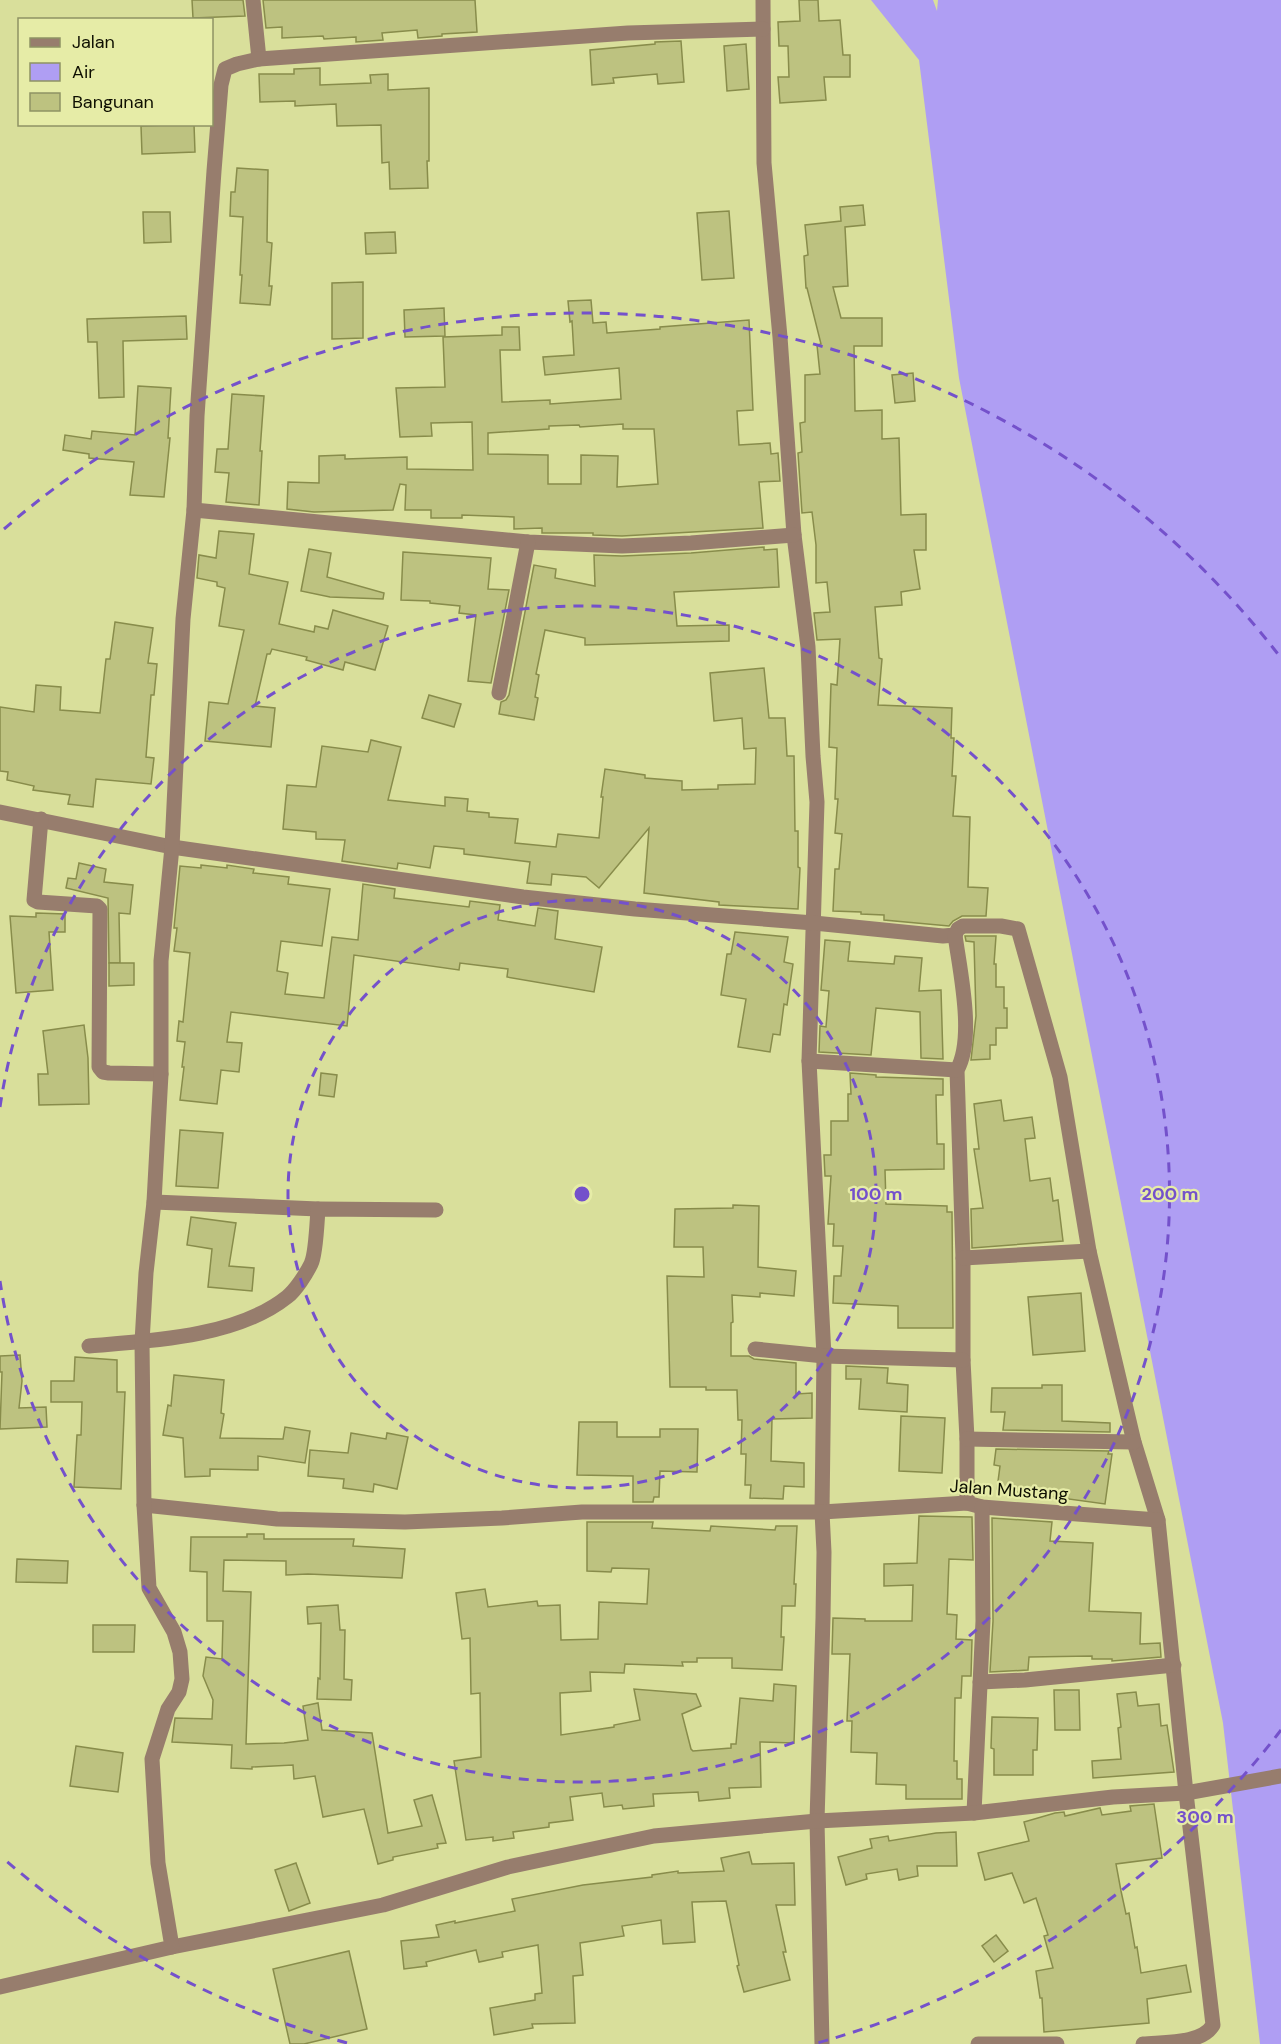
<svg xmlns="http://www.w3.org/2000/svg" width="1281" height="2044" viewBox="0 0 1281 2044" font-family="'DM Sans',sans-serif">
	<rect width="100%" height="100%" fill="#d9df9b"/>
	<!-- water -->
	<path fill="#af9ef3" d="M871 0H933L937 11 938 0H1281V2044H1260L1223 1723 959 378 919 60Z"/>
	<!-- building -->
	<g fill="#bdc280" stroke="#888c4b" stroke-width="1.5" fill-rule="evenodd">
		<path d="M192 0H243L245 16 193 18Z"/>
		<path d="M263 0H475L477 32 442 34V36L418 38 417 30 382 33 383 40 356 42V37L324 39 323 36 282 38V27L266 28Z"/>
		<path d="M799 0H818L819 21 840 20 843 55H850V77H824L826 100 780 103 778 77H789L788 46H779L778 22 800 21Z"/>
		<path d="M681 41 684 82 658 84 657 74 613 78 614 83 592 85 590 50 655 44V42Z"/>
		<path d="M746 44 749 89 727 91 724 46Z"/>
		<path d="M320 68V85L371 83 370 75 388 74V90L429 88V161H427L428 188 390 189 389 162 382 163 381 125 337 126 336 104 295 106V101L260 102 259 74H294V69Z"/>
		<path d="M194 124 195 152 142 154 141 126Z"/>
		<path d="M237 168 268 170 267 242 272 243 269 286H272L270 305 240 303 242 275H240L243 217 230 216 231 192H235Z"/>
		<path d="M863 205 865 225 845 227 848 286 833 287 841 318H882V346H854L855 411 882 410V439L899 438 901 515 926 514V550H914L920 589 901 592 902 605 875 607 879 658 882 659 878 705 952 708 951 738H954L952 776H956L953 816 970 817 968 887 988 888 986 916H962L953 921 949 926 884 920V915L861 914V912L833 911 835 869H839L842 834 835 833 838 799H835L837 748 829 747 831 684 837 685 840 639 817 640 814 613 830 612 827 582 816 583V545L812 512 802 513 798 453 802 452 800 423 805 422V375L820 374 817 345 821 344 807 288H806L804 256 808 255 805 225 841 221 840 207Z"/>
		<path d="M729 211 734 278 702 280 697 213Z"/>
		<path d="M143 212H170L171 242 144 243Z"/>
		<path d="M395 232 396 253 366 254 365 233Z"/>
		<path d="M363 282V338L332 339V283Z"/>
		<path d="M591 300 593 323 606 322 607 333 660 329V327L749 320 753 410 737 411 739 445 770 443 771 454 778 453 780 481 759 482 763 528 622 536 593 535V533H542V528L514 529V517L462 515V518H431V510H405L406 485 400 484 393 510 314 512 287 509 288 482 319 483V456L345 455V459L407 457V469L473 470 472 422 431 423 432 436 400 437 396 388 445 387 443 337 502 335V327H519L520 350H500L502 402 550 400V404L621 399 619 368 545 375 543 357 574 355 572 321 570 322 568 301ZM623 424V429H654L658 484 617 487 618 456 581 455V484H548V455L488 454V433L549 429V426L579 425 580 427Z"/>
		<path d="M444 308 445 336 405 337 404 310Z"/>
		<path d="M186 316 187 339 123 341 124 397 99 398 97 342H88L87 319Z"/>
		<path d="M913 373 915 401 895 403 892 375Z"/>
		<path d="M138 386 171 388 168 438H170L164 497 130 495 134 462 89 458V454L63 450 65 435 91 439 92 431 135 435Z"/>
		<path d="M232 394 264 396 260 451H262L259 505 226 502 229 473 215 472 217 449H228Z"/>
		<path d="M219 531 254 534 249 574 288 582 279 624 314 632 315 626 328 629 333 610 388 626 375 670 345 662 343 670 306 660 307 657 272 649 270 654H267L255 706 275 708 271 747 205 741 209 702 228 704 244 630 219 626 225 588 217 586V582L197 578 199 555 216 558Z"/>
		<path d="M764 547V550L777 549 779 587 674 592 677 626 729 625V641L585 645V638L545 630 536 674 539 675 535 697 538 698 534 720 499 714 501 702 506 700 509 695 534 565 556 569 555 578 595 586 594 555 622 556 691 553Z"/>
		<path d="M309 549 331 553 327 577 384 593 383 599 330 597 301 591Z"/>
		<path d="M403 552 491 558 488 589 509 590 491 683 468 681 476 615 459 613 460 606 430 603V601L401 600Z"/>
		<path d="M115 622 153 628 148 663 157 664 154 695H151L146 757 154 758 151 784 96 779 93 807 68 804 70 795 33 790 34 786 7 780 8 772 0 771V707L34 712 36 685 61 687 60 710 100 713 106 659H110Z"/>
		<path d="M764 668 769 718H785L787 756H794L795 831H798V867L800 868 798 909 719 905V902L644 893 649 828 599 888 586 877 552 874 551 885 527 883 530 862 464 854V849L434 846 430 868 398 863 397 869 342 861 345 840 316 839V832L283 829 287 785 316 787 322 746 368 752 371 740 401 747 388 800 445 806V797L468 799 467 811 489 813V817L518 819 515 843 556 847 558 834 599 838 603 797H601L605 769 645 775V778L682 781V790L718 789V785L755 784 756 748 744 749 742 718 714 721 710 673Z"/>
		<path d="M429 695 461 704 454 727 422 718Z"/>
		<path d="M79 863 106 869 104 882 133 885 130 914 119 913 120 963H109L108 898 66 888 68 878 76 879Z"/>
		<path d="M201 865 227 868V865L254 869 253 873 289 877 288 884 330 889 322 946 281 941 277 971 288 973 285 994 324 998 332 937 358 940 363 884 395 889 394 898 469 907 470 901 500 905 498 920 535 926 538 908 558 911 555 939 602 947 594 992 507 977 508 969 460 963 459 970 354 955 347 1026 231 1012 227 1042 242 1043 239 1072 221 1070 217 1104 180 1100 184 1067H182L185 1042 177 1041 179 1021 183 1022 190 953 174 951 177 928H174L180 866 201 868Z"/>
		<path d="M36 913 65 914V932H49L53 990 16 993 10 916 36 917Z"/>
		<path d="M735 932 788 937 784 962 793 964 787 1005 784 1004 780 1035 773 1034 770 1052 738 1047 746 999 721 995 727 954H731Z"/>
		<path d="M965 936H996L994 964H996V987H1004V1008H1007V1028H996V1045H990V1059L971 1060 976 1016 974 942 966 941Z"/>
		<path d="M825 940 850 942 848 961 894 964 895 956 922 958 919 991 941 990 943 1059 921 1058 920 1012 876 1008 871 1055 819 1052 820 1026 826 1027 829 991 821 990Z"/>
		<path d="M109 963H134V985L109 986Z"/>
		<path d="M84 1025 88 1058 89 1104 39 1105 38 1074H48L43 1031Z"/>
		<path d="M321 1073 337 1075 334 1097 319 1095Z"/>
		<path d="M850 1073 876 1075V1077L943 1079V1095H936L937 1144H944V1169L885 1170 886 1204 947 1206V1212H952L953 1328H898V1306L833 1303 834 1276H841L843 1246H833L834 1224H828L831 1176H825L824 1155H831V1121H848V1094H851Z"/>
		<path d="M1001 1100 1004 1121 1032 1117 1035 1138 1025 1139 1030 1181 1050 1178 1053 1201 1058 1200 1063 1241 972 1248 971 1209 983 1208 974 1149H979L974 1104Z"/>
		<path d="M180 1130 223 1133 218 1188 176 1186Z"/>
		<path d="M733 1205 759 1206 758 1267 796 1271 794 1296 760 1293V1297L732 1295 733 1322 731 1323V1356H749L754 1359 796 1363V1394L812 1393V1418L772 1419 771 1461 804 1463V1487L784 1486 783 1499 750 1498 751 1485H745L746 1454H741L742 1420H738L737 1390H706V1387H670L667 1276 704 1277 703 1247H674L675 1209 733 1208Z"/>
		<path d="M191 1217 236 1223 229 1266 254 1268 252 1291 208 1287 212 1249 187 1245Z"/>
		<path d="M1081 1293 1085 1351 1033 1355 1028 1297Z"/>
		<path d="M20 1355 22 1381 19 1408 46 1407 47 1427 0 1429 2 1372H0V1356Z"/>
		<path d="M75 1357 117 1360V1392H125L121 1489 74 1487 77 1435H81L82 1402H51V1381H74Z"/>
		<path d="M846 1366 888 1368 887 1383 908 1385 907 1412 859 1409 861 1379H846Z"/>
		<path d="M174 1375 224 1380 221 1413 224 1414 220 1438 283 1439 285 1427 310 1431 305 1463 258 1456V1470L210 1469V1476L185 1477 183 1438 163 1435 168 1405 171 1406Z"/>
		<path d="M1042 1385H1062V1421L1110 1423V1432L1003 1430 1005 1412H991L992 1388H1042Z"/>
		<path d="M901 1416 945 1418 942 1473 899 1471Z"/>
		<path d="M579 1422H617V1437H660V1429H698L697 1472 660 1471 659 1497H654L653 1502H633V1476L577 1475Z"/>
		<path d="M351 1433 386 1439 387 1433 408 1437 397 1489 374 1484 373 1492 343 1488 344 1479 308 1476 310 1450 348 1453Z"/>
		<path d="M996 1449 1109 1451 1108 1454H1112L1105 1504 997 1489 1000 1466 994 1465Z"/>
		<path d="M919 1516 972 1517 973 1560 949 1559 947 1614 957 1615 956 1639 972 1640 971 1676H962L961 1698H955L954 1761H957V1779H962V1799H906V1785L876 1784 877 1753 851 1752 852 1721H847L850 1654H832L833 1618 865 1619V1621H912L913 1585 884 1586V1564L917 1563Z"/>
		<path d="M992 1518 1052 1522 1050 1541 1093 1543 1089 1611 1141 1613 1140 1644 1160 1643 1161 1657 1112 1661V1659H1092V1656L1029 1657 1028 1670 990 1672 993 1621Z"/>
		<path d="M587 1522H653L652 1528 710 1531 711 1526 775 1530 776 1526H797L794 1584H796L795 1606H782L781 1637H784L782 1670 732 1668V1658H697V1662H682L683 1666 625 1664 624 1673 590 1672 591 1691 560 1693 561 1735 614 1727V1725L640 1720 634 1689 696 1694 701 1706 682 1714 691 1749 693 1751 731 1748V1744H736L740 1698 773 1701 774 1684 796 1686 794 1743 760 1742 761 1787 729 1788 730 1798 699 1801 698 1792 653 1794 654 1806 623 1809 622 1805 604 1807 602 1793 570 1797 573 1820 549 1823V1827L513 1832 514 1838 493 1841V1837L466 1840 454 1761 481 1757 480 1693 471 1694 470 1638 462 1639 456 1593 485 1589 488 1607 537 1601 538 1606 560 1605 561 1640 598 1639 599 1602 647 1604 649 1569 612 1568 611 1572 587 1571Z"/>
		<path d="M247 1534H264V1539H354L353 1546 405 1549 402 1578 308 1574 286 1575V1561L224 1560 223 1591 251 1592 246 1744 284 1743 308 1740 303 1706 318 1703 322 1730 372 1733 388 1833 422 1826 414 1800 432 1795 446 1843 437 1844 438 1848 393 1857V1860L378 1864 364 1809 323 1817 315 1776 294 1779 293 1765 252 1767V1769L231 1768 232 1745 172 1742 175 1718 212 1719 213 1700 203 1676 206 1657 222 1659 223 1621H207V1572L190 1571 191 1537H247Z"/>
		<path d="M17 1559 68 1561 67 1583 16 1582Z"/>
		<path d="M338 1605 340 1630H345L344 1679 352 1680 351 1700 317 1699 318 1678 320 1679 321 1623 308 1624 307 1607Z"/>
		<path d="M93 1625H135L134 1652H93Z"/>
		<path d="M1054 1690H1079L1080 1730H1055Z"/>
		<path d="M1136 1692 1138 1706 1159 1704 1161 1726 1167 1725 1174 1772 1093 1778 1092 1761 1121 1759 1118 1728 1121 1727 1117 1694Z"/>
		<path d="M992 1717 1038 1718 1037 1750H1033V1775H994V1749L991 1748Z"/>
		<path d="M76 1746 123 1753 118 1792 70 1786Z"/>
		<path d="M1154 1804 1162 1858 1116 1864 1121 1891 1126 1914 1129 1913 1135 1948 1137 1947 1141 1973 1186 1965 1191 1992 1147 1999 1149 2023 1044 2032 1042 1998H1040L1036 1971 1053 1968 1044 1936 1048 1935 1036 1898 1024 1903 1012 1873 985 1880 978 1853 1029 1841 1024 1822 1055 1813 1064 1812 1065 1816 1100 1808 1102 1815 1131 1811 1130 1806Z"/>
		<path d="M956 1832 957 1866H917L918 1876 899 1880 897 1869 866 1874 867 1879 846 1885 838 1857 872 1848 870 1839 888 1836 889 1841 936 1833Z"/>
		<path d="M749 1852 752 1864 794 1863 795 1905H776L786 1952H783L790 1980 744 1992 737 1966 739 1965 726 1901 692 1902 695 1942 663 1944 661 1920 622 1926 624 1936 580 1943 583 1975 573 1976 575 2023 532 2024 533 2028 494 2035 490 2008 535 2000V1994L542 1993 538 1945 502 1952 503 1957 479 1962 476 1950 426 1962 427 1966 404 1969 401 1941 439 1937 436 1925 455 1921V1923L515 1911 512 1899 583 1885 652 1877V1875L678 1871V1873L724 1871 721 1858Z"/>
		<path d="M296 1863 310 1903 289 1911 275 1870Z"/>
		<path d="M996 1935 1008 1951 994 1962 982 1946Z"/>
		<path d="M349 1951 367 2029 304 2044H290L273 1969Z"/>
	</g>
	<g fill="none" stroke-linecap="round" stroke-linejoin="round">
		<!-- street -->
		<g stroke="#977d6d" stroke-width="15">
			<path d="M253 0 259 59"/>
			<path d="M763 0 764 163 780 337 794 535 808 647 813 756 817 802 809 1061 824 1356 822 1512 824 1552 823 1618 817 1821 822 2044"/>
			<path d="M194 510 528 542 622 546 691 543 794 535"/>
			<path d="M499 693 528 542"/>
			<path d="M0 812 172 847 523 897 635 909 814 923 943 936 955 935 958 929 963 926H1001L1018 929 1060 1077 1089 1251 1134 1442 1158 1520 1186 1793 1213 2025C1202 2044 1166 2042 1143 2044"/>
			<path d="M41 819 34 900 38 902 97 906 100 909 99 1067 103 1072 109 1073 161 1074"/>
			<path d="M955 935C960 972 975 1038 957 1070L963 1258V1360L967 1439V1503"/>
			<path d="M809 1061 957 1070"/>
			<path d="M154 1202 318 1209"/>
			<path d="M963 1258 1089 1251"/>
			<path d="M89 1346C151 1341 237 1337 287 1297 296 1290 306 1274 311 1264 316 1254 317 1222 318 1209L436 1210"/>
			<path d="M755 1349 824 1356 963 1360"/>
			<path d="M967 1439 1134 1442"/>
			<path d="M144 1505 277 1519 405 1522 502 1518 582 1512H822L967 1503 982 1507 1158 1520"/>
			<path d="M980 1682 1025 1680 1174 1665"/>
			<path d="M974 1813 983 1621 982 1507"/>
			<path d="M172 1947 383 1905 508 1867 654 1836 817 1821 974 1813 1113 1797 1186 1793 1281 1776"/>
			<path d="M0 1987 172 1947 158 1863 152 1759 168 1709 179 1692 182 1679 180 1652 174 1632 149 1588 144 1505 142 1342 146 1273 154 1202 161 1074V961L172 847 183 619 194 510 197 416 214 171 221 85 225 69 237 64 259 59 628 33 763 29"/>
			<path d="M978 2044H1057"/>
		</g>
	</g>
	<!-- distance rings -->
	<g fill="none" stroke="#7451cb" stroke-width="3" stroke-dasharray="10 8">
		<circle cx="582" cy="1194" r="294"/>
		<path d="M0 1107A588 588 0 1 1 0 1281"/>
		<path d="M1281 1730A881 881 0 0 1 817 2043M347 2043A881 881 0 0 1 4 1859M4 529A881 881 0 0 1 1281 658"/>
	</g>
	<g text-anchor="middle" dominant-baseline="central" stroke-width="4.5" stroke-linejoin="round" paint-order="stroke">
		<!-- street labels -->
		<g font-size="18" fill="#0d0e00" stroke="#e6eca7">
			<text transform="translate(1009 1490) rotate(4)">Jalan Mustang</text>
		</g>
	</g>
	<circle cx="582" cy="1194" r="9" fill="#7451cb" stroke="#e6eca7" stroke-width="3"/>
	<g font-size="18" text-anchor="middle" font-weight="bold" fill="#7451cb" stroke="#e6eca7" stroke-width="4.5" stroke-linejoin="round" paint-order="stroke">
		<text x="876" y="1200">100 m</text>
		<text x="1170" y="1200">200 m</text>
		<text x="1205" y="1823">300 m</text>
	</g>
	<!-- legend -->
	<rect x="18" y="18" width="195" height="108" fill="#e6eca7" stroke="#8f9364" stroke-width="1.5"/>
	<rect x="30" y="38" width="30" height="9" fill="#977d6d" stroke="#8f9364" stroke-width="1.5"/>
	<text x="72" y="48" font-size="18" fill="#0d0e00">Jalan</text>
	<rect x="30" y="63" width="30" height="18" fill="#af9ef3" stroke="#8f9364" stroke-width="1.5"/>
	<text x="72" y="78" font-size="18" fill="#0d0e00">Air</text>
	<rect x="30" y="93" width="30" height="18" fill="#bdc280" stroke="#8f9364" stroke-width="1.5"/>
	<text x="72" y="108" font-size="18" fill="#0d0e00">Bangunan</text>
</svg>
